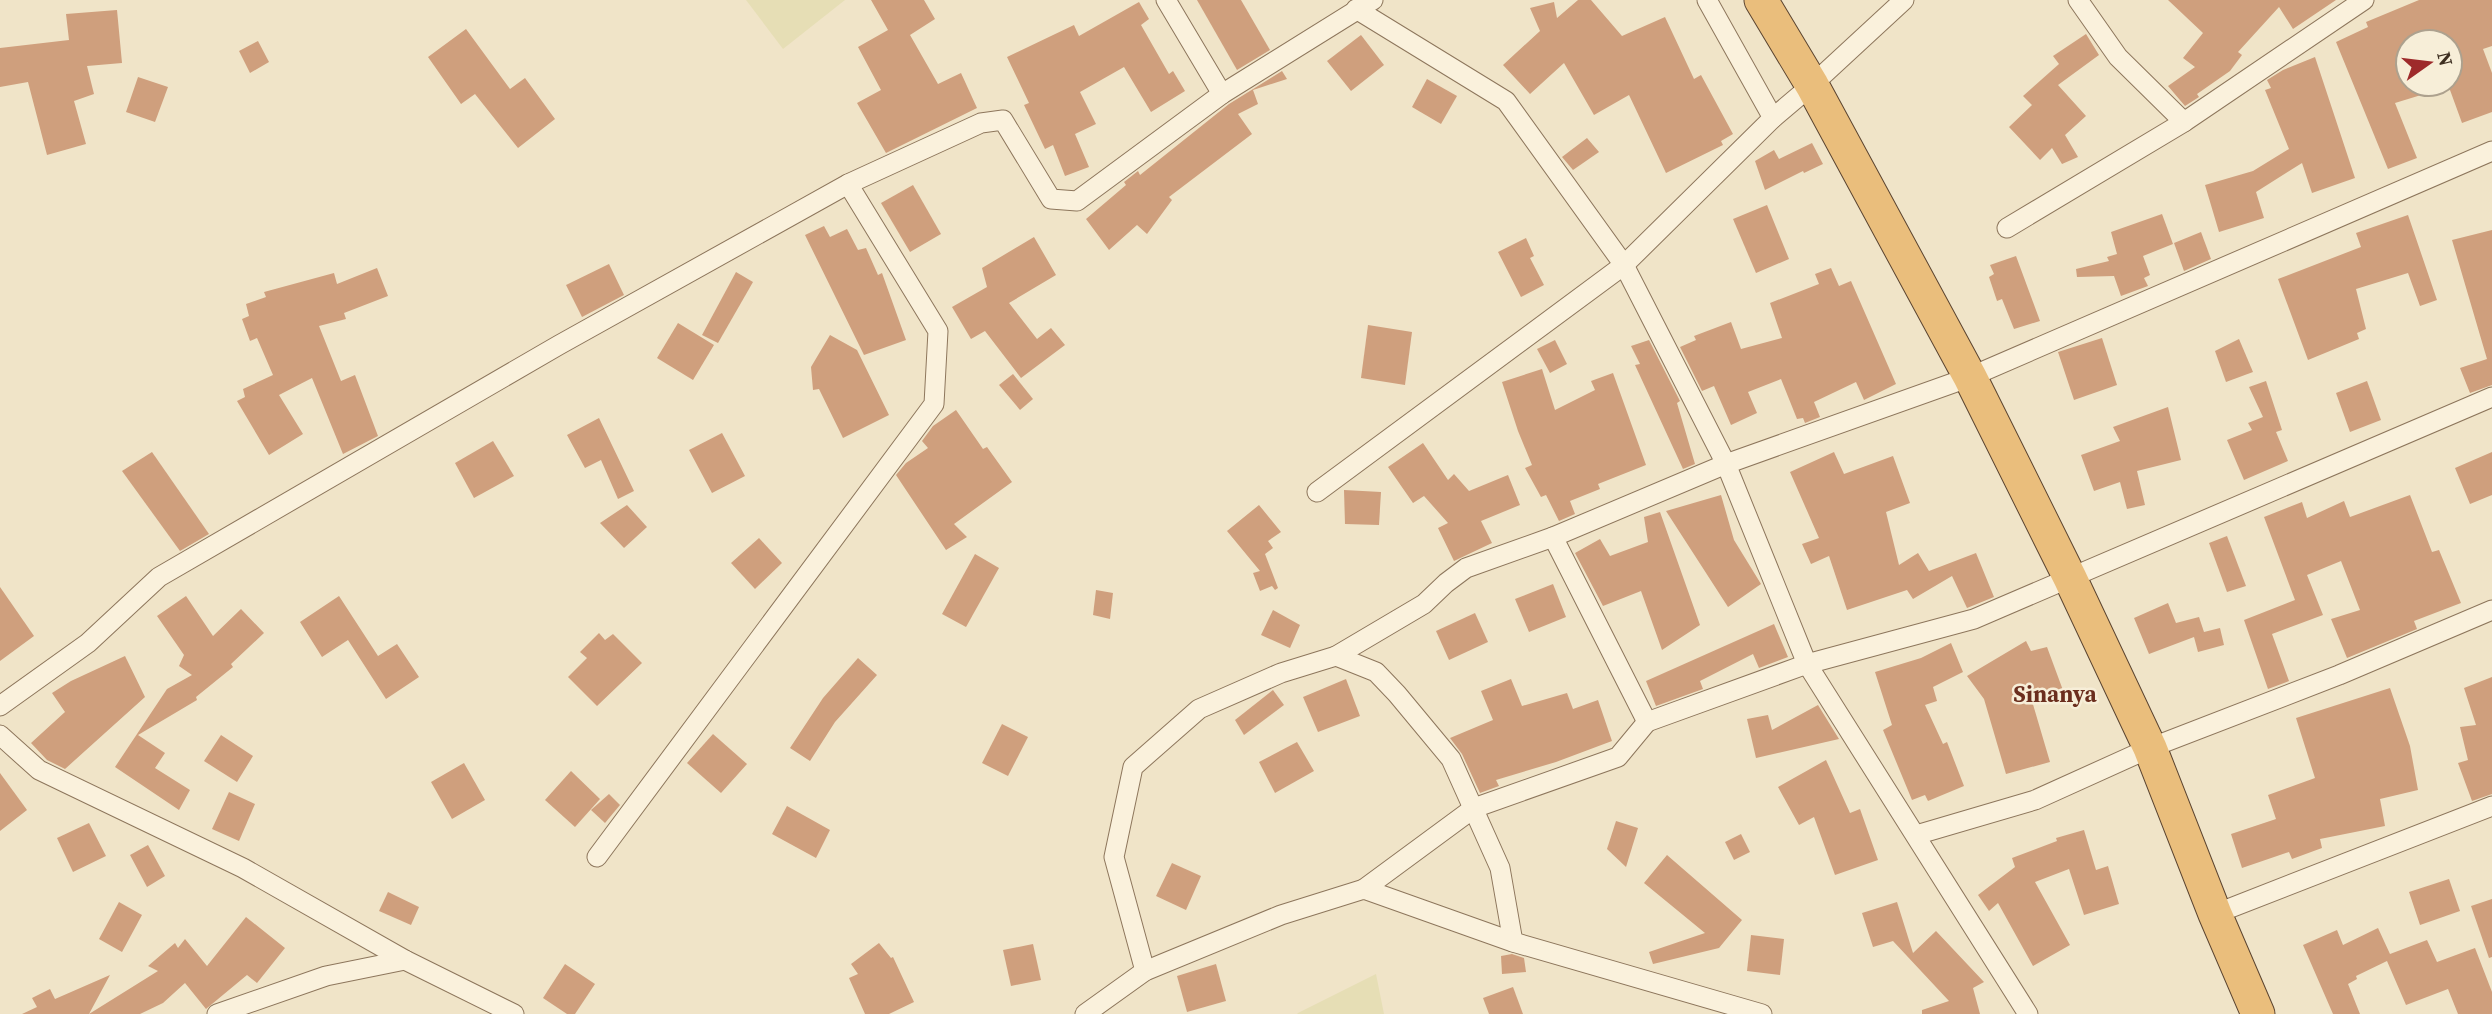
<svg xmlns="http://www.w3.org/2000/svg" width="2492" height="1014" viewBox="0 0 2492 1014" font-family="'Source Serif 4',serif">
	<rect width="100%" height="100%" fill="#f0e4c8"/>
	<!-- farmland -->
	<g fill="#e6deb5">
		<path d="M746 0H845L783 49Z"/>
		<path d="M1376 974 1384 1014H1297L1298 1013Z"/>
	</g>
	<!-- building -->
	<g fill="#cf9f7d">
		<path d="M871 0H924L935 19 910 35 938 84 961 73 977 108 886 153 857 103 881 90 858 47 888 30Z"/>
		<path d="M1197 0H1241L1270 50 1237 70Z"/>
		<path d="M1578 0H1591L1622 36 1665 17 1694 79 1701 75 1733 134 1721 141 1723 145 1666 173 1629 95 1594 115 1564 63 1530 94 1503 65 1540 31 1530 8 1554 2 1557 18Z"/>
		<path d="M2168 0H2336L2293 29 2279 7 2238 52 2242 55 2230 71 2197 94 2199 97 2185 106 2168 86 2195 67 2183 58 2203 33Z"/>
		<path d="M2419 0H2492V46L2483 49 2492 73V112L2462 123 2450 90V42H2408V84H2443L2444 88 2395 103 2417 158 2388 169 2336 42 2368 27 2366 22Z"/>
		<path d="M1139 2 1149 19 1141 25 1169 74 1173 71 1185 91 1151 112 1124 67 1080 92 1096 124 1075 134 1089 167 1065 176 1053 145 1045 149 1024 105 1029 103 1007 57 1074 25 1079 36Z"/>
		<path d="M117 10 122 63 87 66 94 94 74 101 86 144 47 155 28 82 0 87V48L69 40 66 14Z"/>
		<path d="M466 29 510 89 525 78 555 119 518 148 475 94 461 104 428 57Z"/>
		<path d="M2086 34 2099 55 2058 85 2086 116 2065 135 2078 157 2062 164 2052 148 2040 160 2009 127 2032 105 2023 96 2059 64 2053 56Z"/>
		<path d="M1361 35 1384 65 1351 91 1327 61Z"/>
		<path d="M258 41 269 62 250 73 239 51Z"/>
		<path d="M2315 57 2355 178 2312 193 2302 163 2256 192 2264 218 2219 232 2205 185 2253 171 2289 149 2265 90 2271 88 2267 80 2283 70Z"/>
		<path d="M1282 71 1287 79 1253 90 1258 104 1238 114 1252 134 1169 197 1172 200 1147 234 1137 225 1109 250 1086 219 1126 185 1124 182 1138 171 1140 175 1229 104Z"/>
		<path d="M138 77 168 87 155 122 126 112Z"/>
		<path d="M1427 79 1457 96 1441 124 1412 107Z"/>
		<path d="M1587 138 1599 152 1573 170 1562 157Z"/>
		<path d="M1812 143 1823 164 1804 173 1803 171 1765 190 1755 161 1774 150 1779 159Z"/>
		<path d="M913 185 941 234 910 252 881 203Z"/>
		<path d="M1767 205 1789 259 1756 273 1733 219Z"/>
		<path d="M2162 214 2173 244 2143 256 2150 275 2144 278 2148 286 2121 296 2114 276 2077 277 2076 269 2109 261 2107 257 2117 254 2111 232Z"/>
		<path d="M2408 215 2437 300 2420 306 2408 273 2356 289 2366 329 2357 333 2359 339 2308 360 2278 279 2361 247 2356 233Z"/>
		<path d="M824 226 830 237 847 229 858 250 866 248 878 275 882 273 906 340 864 355 805 235Z"/>
		<path d="M2492 230V385L2470 393 2460 368 2487 359 2452 240Z"/>
		<path d="M2201 232 2211 259 2184 271 2174 243Z"/>
		<path d="M1034 237 1056 275 1009 303 1037 339 1051 328 1065 345 1021 378 985 331 971 339 952 307 987 287 982 268Z"/>
		<path d="M1526 238 1534 256 1530 258 1544 285 1521 297 1498 252Z"/>
		<path d="M2016 256 2040 321 2014 329 2002 299 1997 301 1989 277 1994 274 1990 265Z"/>
		<path d="M609 264 624 295 582 317 566 285Z"/>
		<path d="M377 268 388 296 344 313 346 319 319 326 341 381 355 375 378 436 343 454 312 378 279 395 303 434 269 455 237 401 245 397 243 389 273 375 257 338 250 341 242 319 249 316 246 304 266 297 264 292 334 273 337 284Z"/>
		<path d="M1831 268 1839 286 1851 281 1896 384 1864 400 1856 382 1814 402 1820 417 1805 423 1803 418 1797 419 1781 379 1748 392 1757 413 1731 425 1714 386 1702 391 1680 347 1696 340 1694 336 1731 322 1741 349 1782 338 1770 303 1819 284 1815 274Z"/>
		<path d="M736 272 753 282 718 343 702 335Z"/>
		<path d="M678 323 714 345 693 380 657 358Z"/>
		<path d="M1368 325 1412 332 1405 385 1361 378Z"/>
		<path d="M830 335 857 350 889 415 843 438 819 389 813 390 811 367Z"/>
		<path d="M2102 338 2117 385 2074 400 2058 352Z"/>
		<path d="M2239 339 2253 372 2226 382 2215 351Z"/>
		<path d="M1555 340 1567 364 1550 373 1537 349Z"/>
		<path d="M1649 340 1680 401 1677 403 1695 464 1683 469 1635 365 1640 364 1631 346Z"/>
		<path d="M1542 369 1555 410 1595 390 1591 381 1613 373 1646 465 1598 484 1600 489 1570 501 1575 514 1559 521 1546 495 1541 497 1525 468 1532 465 1518 431 1502 382Z"/>
		<path d="M1013 374 1033 399 1020 410 999 385Z"/>
		<path d="M2266 381 2282 430 2276 432 2288 461 2244 480 2227 440 2252 430 2248 423 2263 417 2249 387Z"/>
		<path d="M2367 381 2381 420 2350 432 2336 393Z"/>
		<path d="M2168 407 2181 460 2137 471 2145 505 2127 509 2120 482 2094 491 2081 455 2120 441 2113 427Z"/>
		<path d="M956 410 983 449 987 447 1012 482 954 524 967 537 946 550 896 475 906 463 928 448 922 441 933 426Z"/>
		<path d="M599 418 634 491 618 499 601 460 585 468 567 435Z"/>
		<path d="M722 433 745 476 712 493 689 450Z"/>
		<path d="M493 441 514 476 474 498 455 463Z"/>
		<path d="M1423 443 1448 480 1454 474 1469 491 1508 475 1520 505 1481 521 1492 543 1454 561 1438 528 1448 523 1424 496 1413 503 1388 467Z"/>
		<path d="M152 452 209 534 180 551 122 471Z"/>
		<path d="M1834 452 1844 474 1893 456 1910 503 1886 512 1899 565 1918 553 1929 571 1976 553 1994 597 1967 608 1952 576 1913 599 1907 590 1847 610 1829 556 1811 564 1802 544 1819 538 1790 472Z"/>
		<path d="M2492 452V495L2470 504 2455 468Z"/>
		<path d="M1344 490 1381 492 1379 525 1345 524Z"/>
		<path d="M1721 495 1734 540 1761 584 1728 607 1666 511Z"/>
		<path d="M2410 495 2432 552 2439 550 2461 603 2414 621 2417 629 2347 658 2331 619 2360 610 2341 561 2307 575 2323 615 2272 634 2289 681 2268 689 2244 620 2295 600 2264 517 2302 502 2307 518 2344 501 2350 517Z"/>
		<path d="M627 505 647 527 624 548 600 523Z"/>
		<path d="M1259 505 1281 532 1268 541 1273 548 1265 554 1278 588 1275 590 1272 586 1260 591 1253 573 1260 571 1227 531Z"/>
		<path d="M1660 512 1700 625 1662 650 1641 591 1603 606 1575 553 1600 539 1610 556 1648 542 1644 517Z"/>
		<path d="M2227 536 2246 586 2227 592 2209 543Z"/>
		<path d="M759 538 782 563 755 589 731 563Z"/>
		<path d="M975 554 999 568 966 627 942 614Z"/>
		<path d="M1553 584 1566 617 1529 632 1515 599Z"/>
		<path d="M0 587 34 636 0 661Z"/>
		<path d="M1096 590 1113 593 1110 619 1093 615Z"/>
		<path d="M186 596 213 636 241 609 264 633 231 664 233 667 196 697 197 700 138 735 165 753 155 768 190 790 179 810 115 767 167 689 192 675 179 666 184 655 157 616Z"/>
		<path d="M339 596 378 656 397 644 419 677 386 699 348 640 322 657 300 622Z"/>
		<path d="M2168 603 2176 623 2199 617 2204 632 2220 628 2224 645 2198 652 2194 637 2149 654 2134 618Z"/>
		<path d="M1273 610 1300 625 1290 648 1261 635Z"/>
		<path d="M1475 613 1488 642 1449 660 1436 631Z"/>
		<path d="M1774 624 1788 657 1759 668 1753 654 1700 681 1703 689 1656 706 1646 681Z"/>
		<path d="M599 633 605 640 613 634 642 663 597 706 568 677 587 658 580 652Z"/>
		<path d="M2026 641 2031 651 2047 647 2064 693 2032 701 2050 762 2006 774 1984 699 1967 676Z"/>
		<path d="M1951 643 1963 672 1933 687 1937 701 1925 705 1943 744 1947 742 1964 786 1928 801 1925 795 1912 800 1883 730 1892 725 1875 672 1921 658Z"/>
		<path d="M125 656 145 697 65 769 47 760 31 743 65 712 52 693 71 681Z"/>
		<path d="M858 658 877 675 835 722 810 761 790 748 823 698Z"/>
		<path d="M2492 677V794L2472 801 2458 763 2468 760 2460 727 2476 725 2464 688Z"/>
		<path d="M1346 679 1360 716 1318 732 1303 697Z"/>
		<path d="M1511 679 1522 706 1567 693 1573 709 1598 700 1612 741 1556 762 1496 780 1499 786 1480 793 1462 754 1450 738 1493 720 1481 691Z"/>
		<path d="M2390 688 2410 746 2418 790 2380 799 2385 826 2320 839 2322 848 2292 859 2289 852 2242 868 2231 834 2276 819 2268 795 2315 778 2296 718Z"/>
		<path d="M1273 690 1284 705 1244 735 1235 720Z"/>
		<path d="M1818 705 1839 739 1756 758 1747 719 1768 715 1772 730Z"/>
		<path d="M1002 724 1028 737 1008 776 982 763Z"/>
		<path d="M713 734 747 764 721 793 687 763Z"/>
		<path d="M221 735 253 756 237 782 204 761Z"/>
		<path d="M1297 742 1314 771 1275 793 1259 762Z"/>
		<path d="M1826 760 1850 813 1860 809 1878 860 1835 875 1814 817 1799 825 1778 787Z"/>
		<path d="M464 763 485 800 452 819 431 782Z"/>
		<path d="M571 771 600 799 575 827 545 800Z"/>
		<path d="M0 773 27 810 0 831Z"/>
		<path d="M229 792 255 804 239 841 212 829Z"/>
		<path d="M609 794 620 805 605 823 591 810Z"/>
		<path d="M787 806 830 830 816 858 772 834Z"/>
		<path d="M1616 821 1638 828 1626 867 1607 849Z"/>
		<path d="M89 823 106 856 73 872 57 838Z"/>
		<path d="M2084 830 2096 870 2108 866 2119 904 2084 915 2069 869 2035 882 2070 945 2033 966 1998 903 1989 911 1978 895 2015 867 2012 858 2057 841 2056 838Z"/>
		<path d="M1741 834 1750 852 1734 860 1725 842Z"/>
		<path d="M148 845 165 876 147 887 130 855Z"/>
		<path d="M1667 855 1742 920 1719 948 1653 964 1649 952 1705 933 1644 883Z"/>
		<path d="M1172 863 1201 876 1186 910 1156 896Z"/>
		<path d="M2449 879 2460 911 2420 925 2409 892Z"/>
		<path d="M388 892 419 907 411 925 379 911Z"/>
		<path d="M2492 899V957L2489 958 2471 906Z"/>
		<path d="M119 902 142 915 122 952 99 939Z"/>
		<path d="M1897 902 1913 953 1936 931 1984 982 1973 988 1980 1014H1922V1010L1949 1001 1893 941 1873 947 1862 913Z"/>
		<path d="M246 917 285 948 257 983 247 975 206 1009 185 983 163 1003 140 1014H22L37 1007 32 998 50 989 55 999 110 975 89 1014 158 971 148 966 175 943 178 948 185 939 207 966Z"/>
		<path d="M2378 928 2390 954 2427 940 2437 962 2475 948 2492 992V1014H2458L2448 989 2406 1005 2387 961 2356 976 2357 979 2348 984 2360 1014H2333L2303 945 2337 930 2343 945Z"/>
		<path d="M1751 935 1784 939 1780 975 1747 971Z"/>
		<path d="M879 943 891 958 893 957 914 1002 889 1014H865L849 978 858 974 851 964Z"/>
		<path d="M1033 944 1041 980 1011 986 1003 950Z"/>
		<path d="M1512 954 1524 958 1526 972 1502 974 1501 956Z"/>
		<path d="M565 964 595 984 575 1014H567L543 998Z"/>
		<path d="M1216 964 1226 1001 1187 1012 1177 976Z"/>
		<path d="M1513 987 1523 1014H1489L1483 998Z"/>
	</g>
	<g fill="none" stroke-linecap="round" stroke-linejoin="round">
		<!-- minor casing -->
		<g stroke="#8d765c" stroke-width="21">
			<g id="minor">
				<path d="M1166 0 1222 94"/>
				<path d="M1707 0 1773 118"/>
				<path d="M2078 0 2118 57 2184 122 2364 0"/>
				<path d="M1356 9 1506 101 1624 265 1726 464 1807 664 2028 1014"/>
				<path d="M2007 228 2184 122"/>
				<path d="M1317 492 1624 265 1773 118 1812 85 1904 0"/>
				<path d="M1553 537 1647 722 1807 664 1974 619 2492 397"/>
				<path d="M1336 656 1424 604 1446 583 1466 568 1553 537 1726 464 1970 377 2492 151"/>
				<path d="M0 706 88 643 159 577 559 345 848 184 981 123 1003 120 1051 199 1077 201 1222 94 1373 0"/>
				<path d="M0 735 39 770 243 868 405 960 514 1014"/>
				<path d="M1916 835 2035 800 2150 748 2339 675 2492 610"/>
				<path d="M597 857 934 404 938 331 848 184"/>
				<path d="M1364 889 1474 808 1618 757 1647 722"/>
				<path d="M2215 914 2492 806"/>
				<path d="M1145 971 1114 857 1133 767 1199 709 1281 673 1336 656 1376 672 1397 694 1451 759 1500 868 1513 942"/>
				<path d="M217 1014 326 976 405 960"/>
				<path d="M1085 1014 1145 971 1281 915 1364 889 1513 942 1762 1014"/>
			</g>
		</g>
		<!-- trunk casing -->
		<g stroke="#5b4430" stroke-width="35">
			<path id="trunk" d="M1761 0 1812 85 1970 377 2070 578 2150 748 2215 914 2258 1014"/>
		</g>
		<!-- minor -->
		<use href="#minor" stroke="#faf1dc" stroke-width="19"/>
		<!-- trunk -->
		<use href="#trunk" stroke="#eabe7c" stroke-width="33"/>
	</g>
	<g text-anchor="middle" dominant-baseline="central" stroke-width="5" stroke-linejoin="round" paint-order="stroke">
		<!-- neighbourhood labels -->
		<g font-size="23" font-weight="bold" fill="#6b2e1e" stroke="#f7eed8">
			<text x="2055" y="694">Sinanya</text>
		</g>
	</g>
	<!-- north arrow -->
	<g transform="translate(2429 63) rotate(76)"><circle r="33" fill="#f7eed8" stroke="#ada18e" stroke-width="2"/>
	<path d="M0-5L12 26L0 18L-12 26Z" fill="#9e2a2b"/>
	<text y="-10" font-size="19" font-weight="bold" text-anchor="middle" fill="#3d2e20">N</text>
	</g>
</svg>
